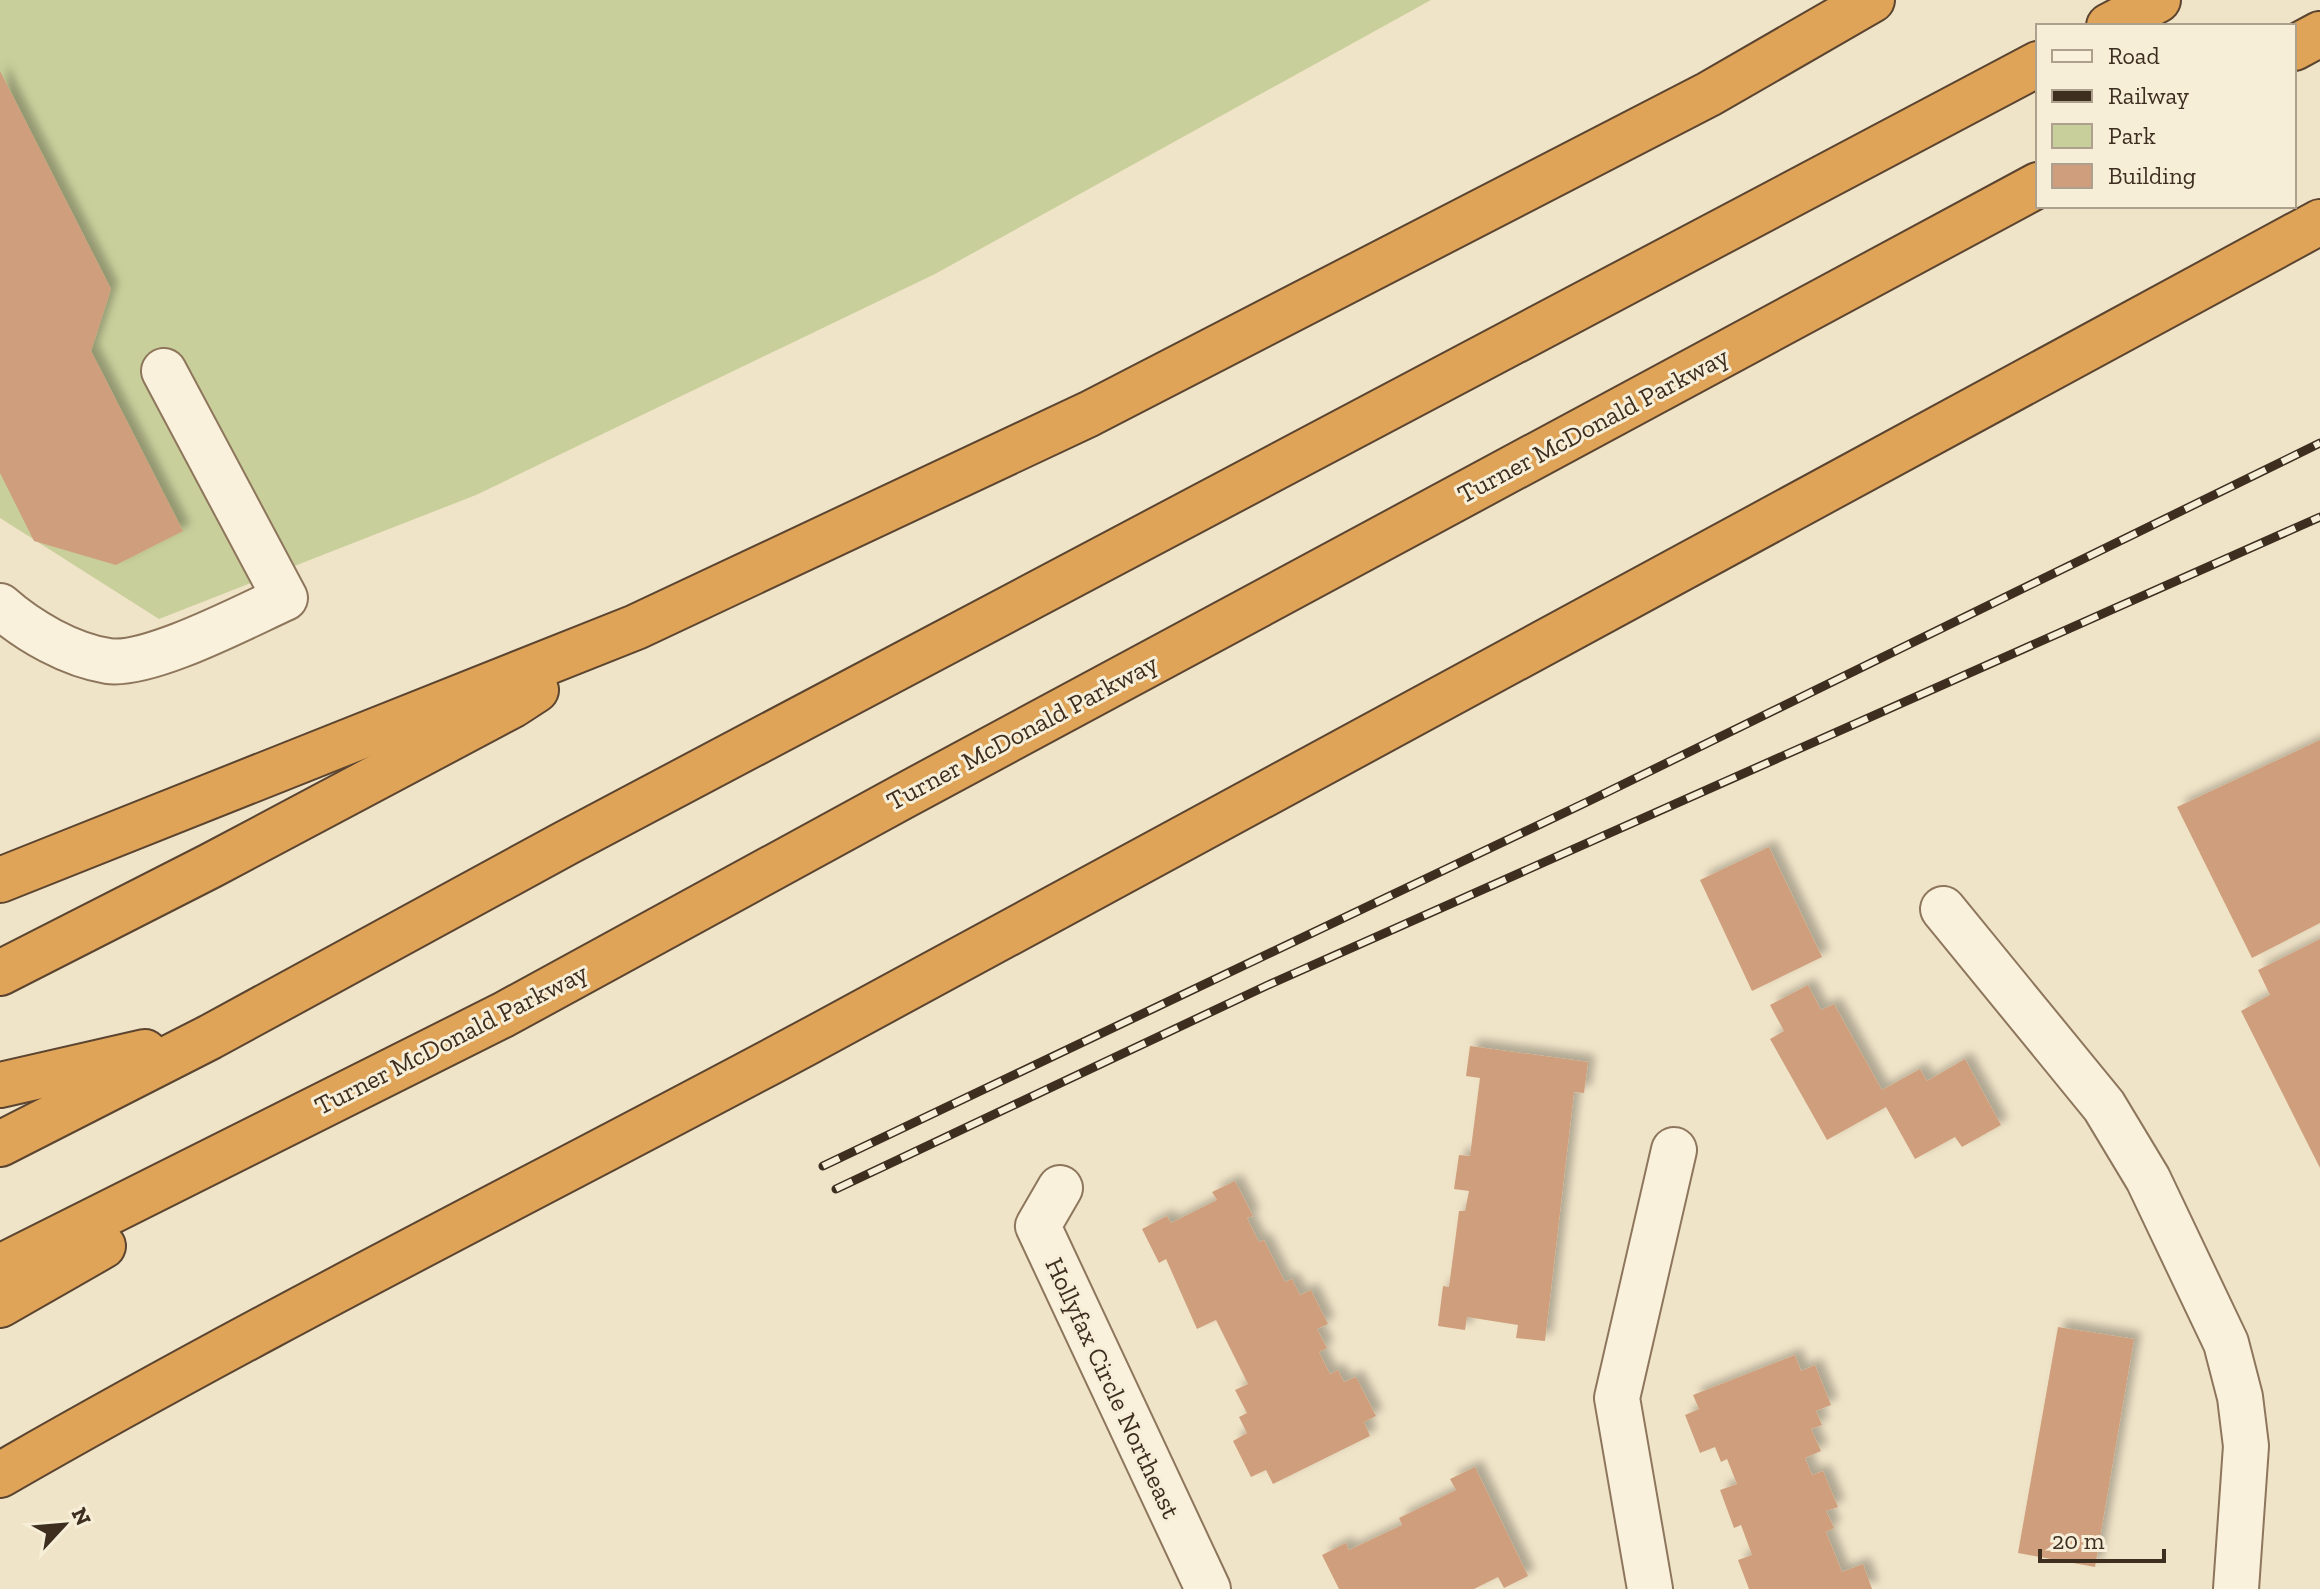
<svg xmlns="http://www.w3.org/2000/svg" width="2320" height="1589" viewBox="0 0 2320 1589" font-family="'Zilla Slab',serif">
	<defs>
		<filter id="shadow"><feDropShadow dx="7" dy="-7" stdDeviation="4" flood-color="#0004"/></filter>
	</defs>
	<rect width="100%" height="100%" fill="#f0e4c8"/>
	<!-- green -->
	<path fill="#c9cf9b" d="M0 0H1431L935 274 476 495 159 619 0 518Z"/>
	<!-- building -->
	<g fill="#cf9f7d" filter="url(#shadow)">
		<path d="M0 71 111 289 91 351 183 531 116 565 34 541 0 473Z"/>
		<path d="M2320 740V923L2252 958 2177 807Z"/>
		<path d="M1769 847 1822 957 1752 991 1700 880Z"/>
		<path d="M2320 939V1168L2241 1011 2270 995 2258 970Z"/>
		<path d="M1808 985 1821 1010 1834 1004 1882 1090 1920 1069 1927 1081 1965 1059 2001 1125 1962 1147 1955 1137 1915 1159 1886 1107 1827 1140 1770 1039 1784 1031 1770 1005Z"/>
		<path d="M1470 1046 1588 1062 1584 1093 1574 1092 1545 1341 1516 1338 1518 1325 1467 1317 1465 1330 1438 1326 1443 1286 1449 1287 1459 1211H1465L1469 1191 1454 1189 1459 1155 1470 1156 1480 1078 1466 1076Z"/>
		<path d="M1235 1181 1253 1216 1247 1218 1259 1242 1264 1240 1285 1282 1292 1279 1300 1295 1311 1290 1328 1324 1317 1329 1327 1348 1319 1352 1330 1374 1338 1370 1344 1382 1356 1377 1376 1416 1364 1422 1370 1436 1273 1484 1266 1470 1251 1477 1233 1441 1247 1433 1239 1417 1247 1413 1235 1390 1248 1384 1216 1320 1197 1329 1166 1259 1159 1263 1142 1229 1167 1216 1171 1223 1217 1200 1212 1192Z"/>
		<path d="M2058 1327 2134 1339 2095 1567 2018 1553Z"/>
		<path d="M1795 1355 1801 1371 1815 1365 1831 1405 1816 1411 1822 1425 1811 1429 1821 1451 1805 1458 1812 1475 1823 1471 1838 1507 1826 1511 1834 1528 1826 1532 1842 1572 1863 1564 1872 1589H1749L1738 1560 1752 1555 1741 1525 1734 1528 1720 1490 1737 1484 1727 1459 1721 1462 1715 1447 1700 1453 1685 1415 1699 1409 1693 1395Z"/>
		<path d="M1475 1467 1528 1576 1504 1588 1498 1577 1474 1589H1339L1322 1555 1346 1543 1349 1550 1402 1525 1399 1518 1456 1490 1450 1479Z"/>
	</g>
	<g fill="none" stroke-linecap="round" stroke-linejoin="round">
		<!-- minor casing -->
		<g stroke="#8d765c" stroke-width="48">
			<g id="minor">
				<path d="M0 606C28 631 70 655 108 661 149 667 245 616 285 598L164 371"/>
				<path d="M1943 909 2104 1106 2148 1179 2226 1343 2240 1397 2246 1446 2236 1589"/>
				<path d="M1060 1188 1038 1226 1208 1589"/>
				<path d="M1650 1589 1617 1398 1674 1150"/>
			</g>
		</g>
		<!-- highway casing -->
		<g stroke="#5b4430" stroke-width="48">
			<g id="highway">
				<path d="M2109 26 2158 0"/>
				<path d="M2294 48 2320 34"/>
				<path d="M0 880 636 627 1089 414 1709 94 1872 0"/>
				<path d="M0 973 210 866 513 705 536 690"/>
				<path d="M0 1085 145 1052"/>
				<path d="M0 1144 210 1037 566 843 2038 64"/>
				<path d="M0 1267 503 1015 902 797 2038 185"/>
				<path d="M0 1305 103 1246"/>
				<path d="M0 1475C264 1323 537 1187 806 1043 1312 772 1817 499 2320 222"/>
			</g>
		</g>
		<!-- minor -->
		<use href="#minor" stroke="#faf1dc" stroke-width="44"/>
		<!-- highway -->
		<use href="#highway" stroke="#e0a458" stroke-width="44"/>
		<!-- rail casing -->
		<g stroke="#3d2e20" stroke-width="9">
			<g id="rail">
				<path d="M823 1166 1589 801 2320 443"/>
				<path d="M836 1189 1268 985 2320 517"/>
			</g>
		</g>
		<!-- rail -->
		<use href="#rail" stroke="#f7eed8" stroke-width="6" stroke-dasharray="18" stroke-linecap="butt"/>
	</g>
	<g text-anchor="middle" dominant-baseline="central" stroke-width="6" stroke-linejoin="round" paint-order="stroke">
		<!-- street labels -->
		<g font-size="26" fill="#3d2e20" stroke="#f7eed8">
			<text transform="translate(1593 425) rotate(-28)">Turner McDonald Parkway</text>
			<text transform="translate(1022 732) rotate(-28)">Turner McDonald Parkway</text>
			<text transform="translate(451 1039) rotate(-27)">Turner McDonald Parkway</text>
			<text transform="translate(1113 1388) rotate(65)">Hollyfax Circle Northeast</text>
		</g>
	</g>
	<!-- legend -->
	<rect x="2036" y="24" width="260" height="184" fill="#f7eed8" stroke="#ada18e" stroke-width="2"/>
	<rect x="2052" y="50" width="40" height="12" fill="#faf1dc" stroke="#ada18e" stroke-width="2"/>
	<text x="2108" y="64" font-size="24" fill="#3d2e20">Road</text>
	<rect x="2052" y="90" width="40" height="12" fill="#3d2e20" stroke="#ada18e" stroke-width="2"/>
	<text x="2108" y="104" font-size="24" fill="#3d2e20">Railway</text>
	<rect x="2052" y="124" width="40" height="24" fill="#c9cf9b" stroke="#ada18e" stroke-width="2"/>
	<text x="2108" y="144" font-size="24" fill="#3d2e20">Park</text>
	<rect x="2052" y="164" width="40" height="24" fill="#cf9f7d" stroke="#ada18e" stroke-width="2"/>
	<text x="2108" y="184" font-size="24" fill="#3d2e20">Building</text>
	<!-- north arrow -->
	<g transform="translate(64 1525) rotate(64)" stroke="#f7eed8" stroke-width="6" paint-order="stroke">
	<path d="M0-6L14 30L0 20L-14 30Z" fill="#3d2e20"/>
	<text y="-12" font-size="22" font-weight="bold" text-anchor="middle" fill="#3d2e20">N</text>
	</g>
	<!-- scale -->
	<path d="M2040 1549v12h124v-12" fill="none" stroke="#3d2e20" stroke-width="4"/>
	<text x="2052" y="1549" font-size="24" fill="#3d2e20" stroke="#f7eed8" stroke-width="6" paint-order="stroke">20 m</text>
</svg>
